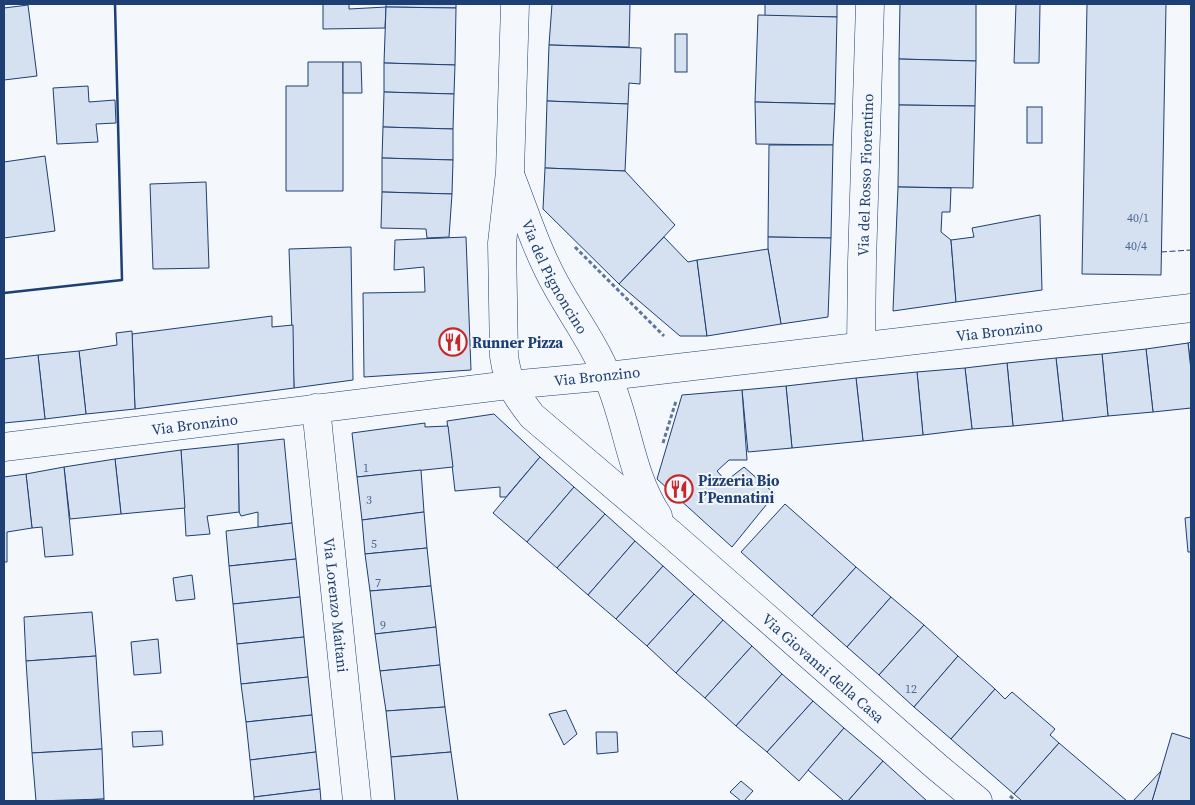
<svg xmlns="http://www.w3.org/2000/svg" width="1195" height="805" viewBox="0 0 1195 805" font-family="'Source Serif 4',serif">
	<rect width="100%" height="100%" fill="#f4f7fb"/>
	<!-- building -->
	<g fill="#d5e0f0" stroke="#1d3f73">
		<path d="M323 4H349V9L386 7 385 28 323 29Z"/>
		<path d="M386 4H456V8L386 7Z"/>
		<path d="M552 4H630L629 47 549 45Z"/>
		<path d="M765 4H837V17L765 16Z"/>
		<path d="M900 4H976V61L899 59Z"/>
		<path d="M1016 4H1040L1039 63H1014Z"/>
		<path d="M1087 4H1166L1161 275 1082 274Z"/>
		<path d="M28 5 37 76 4 80V8Z"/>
		<path d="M386 7 456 8 455 65 384 63Z"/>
		<path d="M758 15 837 17 835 104 755 102Z"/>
		<rect x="675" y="34" width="12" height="38"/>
		<path d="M549 45 641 48 640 84 629 83 628 104 547 101Z"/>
		<path d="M899 59 976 61 975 106 899 105Z"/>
		<path d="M308 62H343V191H286V86H308Z"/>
		<path d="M343 62H361L362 93H343Z"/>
		<path d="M384 63 455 65 454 94 384 92Z"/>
		<path d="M88 86 89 102 115 100 116 123 96 124 98 142 57 144 53 88Z"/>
		<path d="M384 92 454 94 453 129 383 127Z"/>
		<path d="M547 101 628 104 625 171 545 168Z"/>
		<path d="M755 102 835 104 833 145 756 144Z"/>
		<path d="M899 105 975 106 973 188 898 187Z"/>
		<rect x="1027" y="107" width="15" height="36"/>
		<path d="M383 127 453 129V160L382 158Z"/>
		<path d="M769 145H833L831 238 768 237Z"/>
		<path d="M45 156 55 231 4 238V162Z"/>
		<path d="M382 158 453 160 452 194 382 192Z"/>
		<path d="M545 168 625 171 675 225 619 284 543 209Z"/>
		<path d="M206 182 209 268 153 269 150 184Z"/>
		<path d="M898 187 951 188 950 212H942L941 232 951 240 956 302 893 311Z"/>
		<path d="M382 192 452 194 449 237 427 238 426 229 381 228Z"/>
		<path d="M1040 215 1042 290 956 302 951 240 974 237 972 228Z"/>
		<path d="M466 237 471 370 364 377 363 293 425 292 424 267 394 270 395 240Z"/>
		<path d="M664 237 688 262 697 260 707 336H680L619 284Z"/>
		<path d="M768 237 831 238 828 317 781 324 768 249Z"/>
		<path d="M351 247 353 380 294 388 289 249Z"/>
		<path d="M768 249 781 324 707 336 697 260Z"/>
		<path d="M272 316V327L293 325 294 388 135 409 132 334Z"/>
		<path d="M132 331 135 409 86 414 79 351 117 345 116 333Z"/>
		<path d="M1191 342V370L1188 343Z"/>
		<path d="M1188 343 1191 370V408L1153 412 1146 349Z"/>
		<path d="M1146 349 1153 412 1108 416 1102 354Z"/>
		<path d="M79 351 86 414 45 419 38 355Z"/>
		<path d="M1102 354 1108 416 1063 421 1056 358Z"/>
		<path d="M38 355 45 419 4 423V359Z"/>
		<path d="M1056 358 1063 421 1013 426 1007 363Z"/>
		<path d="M1007 363 1013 426 972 429 965 368Z"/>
		<path d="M965 368 972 429 923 435 917 372Z"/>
		<path d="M917 372 923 435 863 441 856 378Z"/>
		<path d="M856 378 863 441 792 448 786 386Z"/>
		<path d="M786 386 792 448 748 452 742 390Z"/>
		<path d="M742 390 747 460H729L717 471 726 481 744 467 775 494 732 547 657 479 682 395Z"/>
		<path d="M494 414 540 457 506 497H500V487L455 491 447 421Z"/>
		<path d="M425 423V427L448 426 453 467 357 477 352 433Z"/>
		<path d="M284 439 292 523 258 527V512L241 516 239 512 238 444Z"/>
		<path d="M238 444 239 512 207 516 210 534 186 536 181 450Z"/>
		<path d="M181 450 185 508 121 514 115 459Z"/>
		<path d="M540 457 574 487 527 542 493 513Z"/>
		<path d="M115 459 121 514 70 519 64 467Z"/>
		<path d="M64 467 73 555 45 557 42 527 32 528 26 474Z"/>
		<path d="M421 470 424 512 362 520 357 477Z"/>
		<path d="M26 474 32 528 7 532V562H4V477Z"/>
		<path d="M574 487 605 514 557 568 527 542Z"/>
		<path d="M785 504 856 567 812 616 741 552Z"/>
		<path d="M424 512 427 548 365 554 362 520Z"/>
		<path d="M605 514 635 541 588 595 557 568Z"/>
		<path d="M1191 517V552H1188L1185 518Z"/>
		<path d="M292 523 296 559 229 566 226 531Z"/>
		<path d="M635 541 663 566 616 619 588 595Z"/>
		<path d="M427 548 431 586 370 591 365 554Z"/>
		<path d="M296 559 300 597 233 604 229 566Z"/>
		<path d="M663 566 694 594 647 646 616 619Z"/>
		<path d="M856 567 891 597 847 647 812 616Z"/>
		<path d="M192 575 195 599 176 601 173 578Z"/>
		<path d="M431 586 436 627 375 634 370 591Z"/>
		<path d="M694 594 723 620 676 673 647 646Z"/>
		<path d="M300 597 304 637 237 644 233 604Z"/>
		<path d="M891 597 924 625 879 675 847 647Z"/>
		<path d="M92 612 96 656 26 661 24 617Z"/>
		<path d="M723 620 752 646 705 698 676 673Z"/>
		<path d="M924 625 958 656 914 707 879 675Z"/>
		<path d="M436 627 440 665 380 671 375 634Z"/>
		<path d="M304 637 308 677 241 684 237 644Z"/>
		<path d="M158 639 161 673 134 675 131 642Z"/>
		<path d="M752 646 782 674 736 726 705 698Z"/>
		<path d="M96 656 102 749 32 753 26 661Z"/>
		<path d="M958 656 995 689 951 739 914 707Z"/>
		<path d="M440 665 445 707 386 711 380 671Z"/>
		<path d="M782 674 813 701 767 752 736 726Z"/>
		<path d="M308 677 312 715 246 722 241 684Z"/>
		<path d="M995 689 1005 699 1012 692 1055 729 1050 735 1059 743 1014 794 951 739Z"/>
		<path d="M813 701 844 728 799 781 767 752Z"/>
		<path d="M445 707 451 752 391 757 386 711Z"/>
		<path d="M566 710 577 734 564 745 549 714Z"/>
		<path d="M312 715 316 752 250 760 246 722Z"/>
		<path d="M844 728 883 761 848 801H844L808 770Z"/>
		<path d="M162 731 163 745 133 747 132 732Z"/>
		<path d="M596 732H617L618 752 597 754Z"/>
		<path d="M1172 733 1191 739V801H1152Z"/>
		<path d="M1059 743 1127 801H1022L1014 794Z"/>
		<path d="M102 749 104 799 36 801 32 753Z"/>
		<path d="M316 752 320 789 254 797 250 760Z"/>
		<path d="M451 752 458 801H395L391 757Z"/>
		<path d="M883 761 927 801H848Z"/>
		<path d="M1161 771 1152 801H1133Z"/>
		<path d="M741 781 753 791 744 801H741L730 792Z"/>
		<path d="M320 789 321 801H254V797Z"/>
		<path d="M104 799V801H68Z"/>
	</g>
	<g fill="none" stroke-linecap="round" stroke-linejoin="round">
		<!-- minor casing -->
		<g stroke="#1d3f73" stroke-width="29">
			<g id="minor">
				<path id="s1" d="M861 346 862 262 870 4"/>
				<path id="s2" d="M316 408 357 801"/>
				<path id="s3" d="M4 447 510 385 608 376"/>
			</g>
		</g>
		<!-- major casing -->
		<g stroke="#1d3f73" stroke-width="29">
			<g id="major">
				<path id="s4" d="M515 4 510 172 502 243 504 356C508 384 515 394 532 416L671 534 937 767 978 801"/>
				<path id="s5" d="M511 177C525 213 537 251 556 285 573 316 595 345 608 378 628 423 630 474 658 516"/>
				<path id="s6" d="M608 376 1191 308"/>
			</g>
		</g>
		<!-- path -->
		<g stroke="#5e769c" stroke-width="3" stroke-dasharray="4 2.5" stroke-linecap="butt">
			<path d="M575 247 664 336"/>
			<path d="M663 443 676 401"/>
			<path d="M1010 796 1016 801"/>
		</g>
		<!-- minor -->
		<use href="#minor" stroke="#f4f7fb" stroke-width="28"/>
		<!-- major -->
		<use href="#major" stroke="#f4f7fb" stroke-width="28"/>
		<!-- fence -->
		<path stroke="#1d3f73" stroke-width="1" stroke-dasharray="6 2.5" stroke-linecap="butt" d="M1161 252 1191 250"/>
		<!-- wall -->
		<path stroke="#1d3f73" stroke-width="2.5" d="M4 293 122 280 115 4"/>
	</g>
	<!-- icons -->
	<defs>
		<g id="restaurant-ring" transform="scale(1.4375)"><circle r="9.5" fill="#f4f7fb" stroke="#c62828" stroke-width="1.5"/><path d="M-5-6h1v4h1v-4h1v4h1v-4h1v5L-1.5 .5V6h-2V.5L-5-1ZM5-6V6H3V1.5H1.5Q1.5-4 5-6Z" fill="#c62828"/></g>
	</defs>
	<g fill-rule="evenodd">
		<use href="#restaurant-ring" x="453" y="342"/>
		<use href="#restaurant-ring" x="679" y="489"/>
	</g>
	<g text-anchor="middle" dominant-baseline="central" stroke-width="4" stroke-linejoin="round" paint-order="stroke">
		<!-- number labels -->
		<g font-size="12" fill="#4b6792">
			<text x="1138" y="218">40/1</text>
			<text x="1136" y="246">40/4</text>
			<text x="366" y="468">1</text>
			<text x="369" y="500">3</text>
			<text x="374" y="544">5</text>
			<text x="378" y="583">7</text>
			<text x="383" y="625">9</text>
			<text x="911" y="689">12</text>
		</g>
		<!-- street labels -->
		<g font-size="15" fill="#1d3f73" stroke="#f4f7fb">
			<text stroke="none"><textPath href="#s1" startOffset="171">Via del Rosso Fiorentino</textPath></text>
			<text stroke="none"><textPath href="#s5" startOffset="109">Via del Pignoncino</textPath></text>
			<text stroke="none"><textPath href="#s6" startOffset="394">Via Bronzino</textPath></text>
			<text transform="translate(597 376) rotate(-6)">Via Bronzino</text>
			<text stroke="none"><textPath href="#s3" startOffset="192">Via Bronzino</textPath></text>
			<text stroke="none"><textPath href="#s2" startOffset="198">Via Lorenzo Maitani</textPath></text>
			<text stroke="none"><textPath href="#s4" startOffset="805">Via Giovanni della Casa</textPath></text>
		</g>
		<!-- poi labels -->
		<g font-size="15" font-weight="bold" fill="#1d3f73" stroke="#f4f7fb" text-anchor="start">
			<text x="472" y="342">Runner Pizza</text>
			<text x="698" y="480">Pizzeria Bio<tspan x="698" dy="17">I’Pennatini</tspan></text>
		</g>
	</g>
	<!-- border -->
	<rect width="1195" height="805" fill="none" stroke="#1d3f73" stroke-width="10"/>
</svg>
